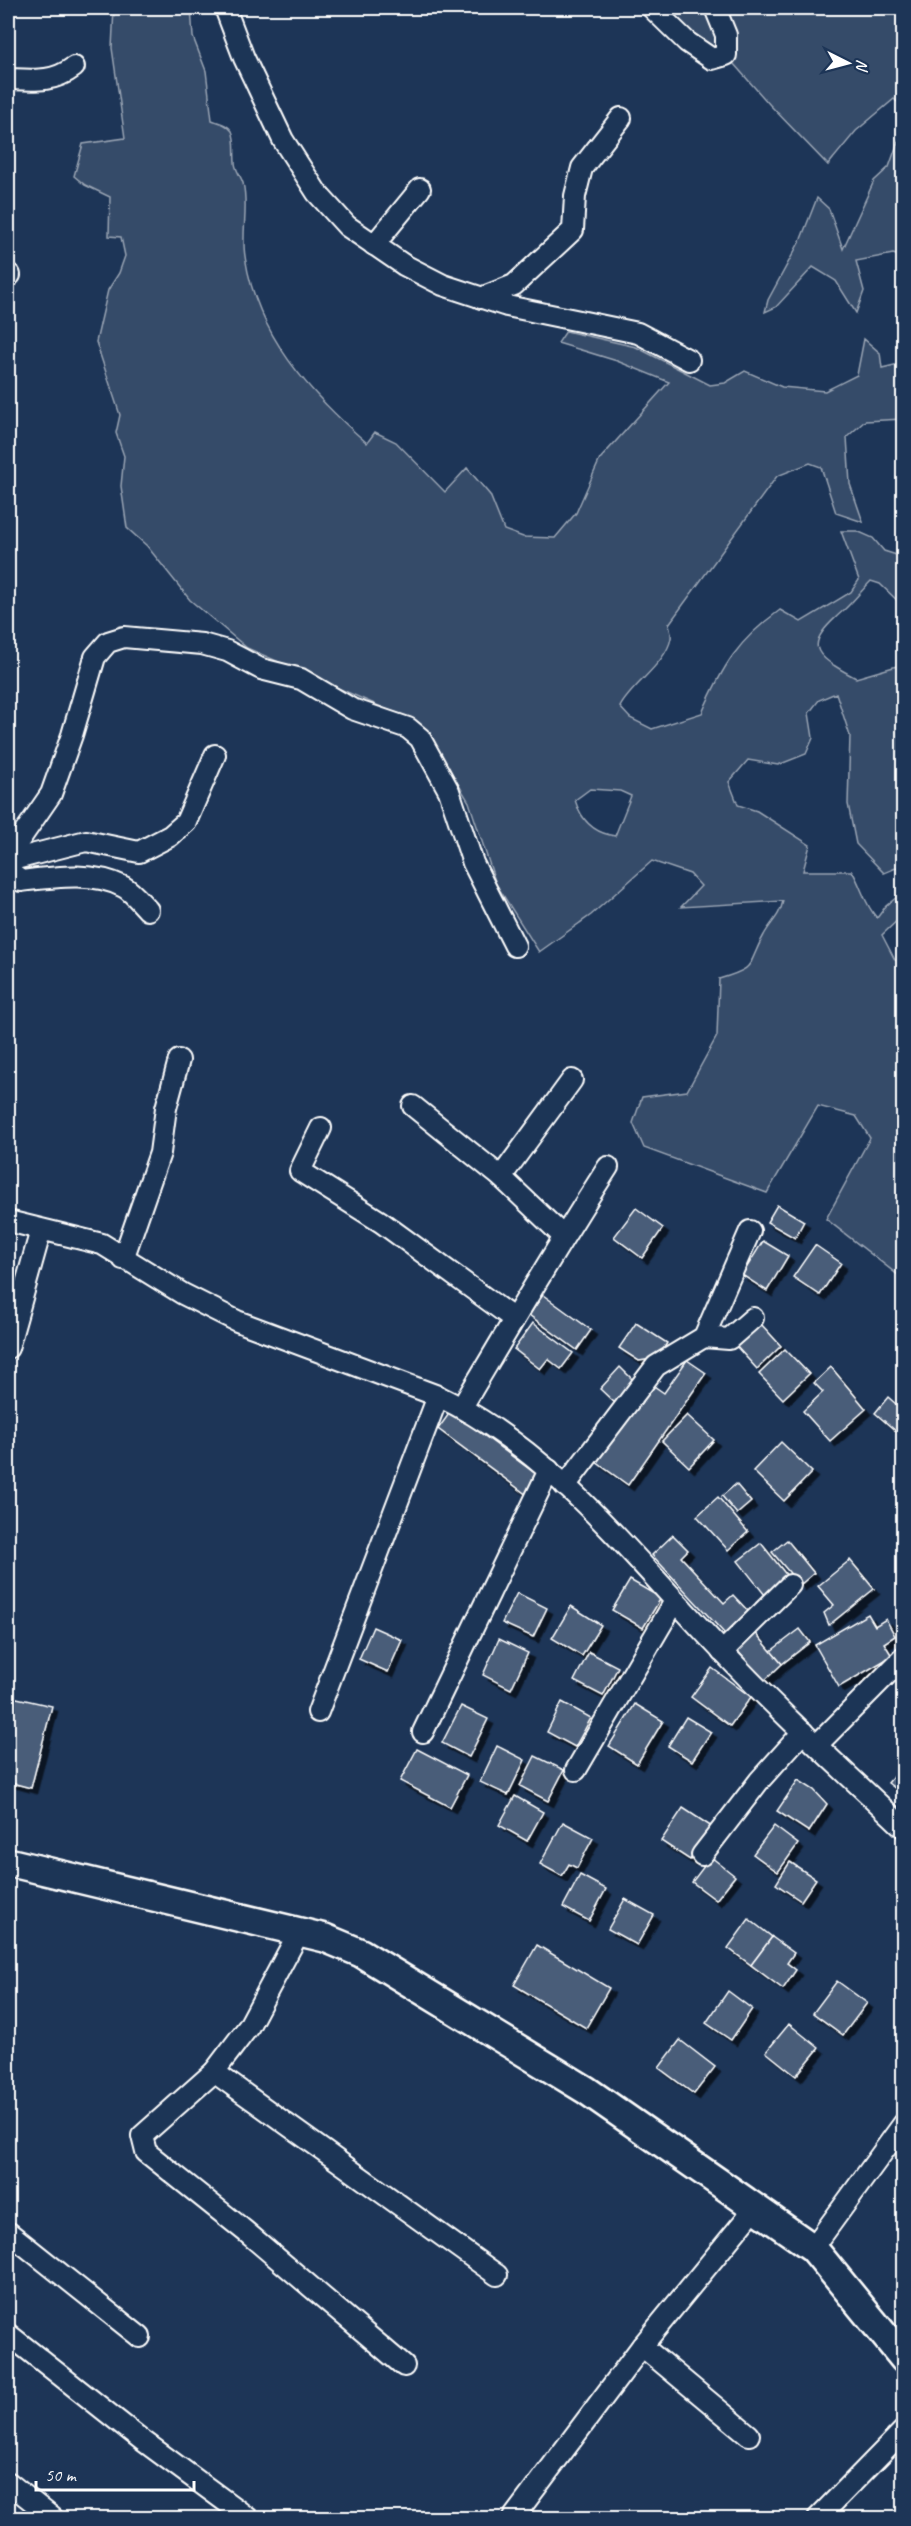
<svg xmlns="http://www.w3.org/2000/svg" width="911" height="2526" viewBox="0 0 911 2526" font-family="Caveat,sans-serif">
	<defs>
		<filter id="shadow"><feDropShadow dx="5.5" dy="5.5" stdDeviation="0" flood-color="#0009"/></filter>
	</defs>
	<rect width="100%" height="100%" fill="#1d3557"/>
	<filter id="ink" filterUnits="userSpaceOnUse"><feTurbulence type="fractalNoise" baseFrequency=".0167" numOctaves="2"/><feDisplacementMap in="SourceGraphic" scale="12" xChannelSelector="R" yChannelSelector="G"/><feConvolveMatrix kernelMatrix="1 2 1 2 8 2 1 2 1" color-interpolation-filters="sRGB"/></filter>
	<g filter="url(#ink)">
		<!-- green -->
		<g fill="#364b69" stroke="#9aa5b4" stroke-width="1.5" fill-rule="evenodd">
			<path d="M114 8H191L193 37 206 71 212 120C220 123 227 124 232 131 236 139 234 153 235 162 235 170 241 176 243 183 249 206 241 233 245 256 256 334 310 394 367 443L375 432 396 442 445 492 467 468 490 495 504 530 523 537 555 538 576 513 600 459 669 382 617 361 558 343 566 331 636 347 710 385 725 383 745 371 782 387 825 391 857 375 864 339 880 353 882 368 903 363V419L865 421 847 437 850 484 863 522 836 513 821 467 810 463 777 476 669 624C669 627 672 634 671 638 667 663 630 686 620 707L630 718 652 729 702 713C723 666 737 641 780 610L801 622 851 592 859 580 841 531H857L873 538 884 551 903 557V606L880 584 871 581C862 590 854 601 845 609 804 645 809 653 856 678L897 666 903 661 904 710 901 714 904 723 903 865 884 873 856 844 848 804 850 736 836 693 819 700 809 713 813 738 806 754 778 765 748 760 729 782 738 805 757 811 810 845 803 871H852C862 887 864 904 877 918L886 906 903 892V915L882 935 895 960 903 963V1279L826 1219 870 1138 856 1116 818 1106 767 1193 644 1148 633 1123 642 1097 687 1091 717 1036 719 979C759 967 746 966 764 935 771 922 780 916 783 901L681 907 701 886 690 874 652 861 591 915 539 952 496 884 469 802 428 734 413 721 247 648 190 600 147 546 127 528 121 486 124 456 116 433 120 415 96 342 108 290 119 273 125 256 121 237 109 236 110 197 85 185 74 176 83 144 125 138 112 48ZM590 789 620 791 631 796 615 836C593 833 581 820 575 800Z"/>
			<path d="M652 8H903V107L894 99 856 131 828 165 770 105 726 55 722 58Z"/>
			<path d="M903 128V257L893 254 856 261 864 291 856 313 836 281 813 267 776 307 765 312 768 300 801 239 817 198 829 209 843 249 874 181 889 167Z"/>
		</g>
		<!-- building -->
		<g fill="#4a5d79" stroke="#fff" stroke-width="1.5" filter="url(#shadow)">
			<path d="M777 1205 804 1221 795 1238 767 1222Z"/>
			<path d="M636 1208 663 1228 642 1258 614 1237Z"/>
			<path d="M763 1241 788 1256 767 1291 742 1275Z"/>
			<path d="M815 1245 841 1263 820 1295 793 1277Z"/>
			<path d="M543 1295 591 1330 577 1350 529 1315Z"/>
			<path d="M533 1323 573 1353 561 1369 548 1359 540 1369 514 1349Z"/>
			<path d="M636 1323 667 1343 658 1358 639 1361 619 1348Z"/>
			<path d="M761 1324 781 1346 757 1369 736 1346Z"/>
			<path d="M785 1349 809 1374 783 1399 759 1374Z"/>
			<path d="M687 1360 706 1373 628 1485 596 1462 651 1384 664 1393Z"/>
			<path d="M620 1367 636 1383 616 1404 600 1389Z"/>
			<path d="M831 1367 866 1409 830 1441 803 1411 823 1392 814 1383Z"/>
			<path d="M888 1397 904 1411V1438L875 1413Z"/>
			<path d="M451 1411 540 1477 527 1495 438 1429Z"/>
			<path d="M687 1415 714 1440 689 1467 662 1441Z"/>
			<path d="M781 1442 812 1472 784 1501 753 1471Z"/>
			<path d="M736 1484 751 1502 737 1514 722 1496Z"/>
			<path d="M718 1497 748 1532 728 1550 697 1516Z"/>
			<path d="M673 1535 688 1550 681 1557 724 1603 733 1595 748 1611 725 1634 652 1555Z"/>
			<path d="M787 1540 814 1573 800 1585 772 1552Z"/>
			<path d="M761 1543 788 1577 765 1595 738 1561Z"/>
			<path d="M850 1560 874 1589 829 1625 824 1613 834 1605 818 1586Z"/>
			<path d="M630 1580 661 1598 643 1628 612 1610Z"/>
			<path d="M517 1593 547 1608 533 1637 502 1623Z"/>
			<path d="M571 1606 601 1625 582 1656 552 1638Z"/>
			<path d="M868 1614 875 1626 886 1619 895 1636 884 1643 892 1656 839 1687 815 1645Z"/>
			<path d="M373 1627 402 1640 388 1672 359 1659Z"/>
			<path d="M800 1629 810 1642 782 1664 771 1651Z"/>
			<path d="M754 1631 782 1664 764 1681 735 1648Z"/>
			<path d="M499 1639 528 1653 511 1689 483 1675Z"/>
			<path d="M589 1652 618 1667 603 1696 574 1681Z"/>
			<path d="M712 1668 751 1697 730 1726 691 1697Z"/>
			<path d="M8 1696 52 1706 31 1788 8 1782Z"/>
			<path d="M562 1702 591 1718 575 1747 547 1732Z"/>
			<path d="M635 1704 663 1721 637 1764 609 1746Z"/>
			<path d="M461 1706 488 1719 469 1757 442 1743Z"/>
			<path d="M686 1717 711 1732 692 1761 668 1746Z"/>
			<path d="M497 1746 525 1760 508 1795 480 1782Z"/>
			<path d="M417 1749 467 1775 450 1807 400 1781Z"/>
			<path d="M535 1756 564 1770 548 1801 520 1786Z"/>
			<path d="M904 1764V1795L888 1783Z"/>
			<path d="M798 1780 814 1790 827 1804 809 1832 777 1811Z"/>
			<path d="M515 1796 543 1812 527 1841 499 1825Z"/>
			<path d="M683 1808 712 1827 690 1860 661 1841Z"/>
			<path d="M563 1822 593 1838 577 1868 569 1864 562 1876 540 1864Z"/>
			<path d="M774 1826 798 1844 778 1872 753 1854Z"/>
			<path d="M711 1857 735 1876 716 1900 692 1882Z"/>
			<path d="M790 1862 816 1879 801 1901 776 1884Z"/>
			<path d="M580 1875 606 1889 589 1921 563 1907Z"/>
			<path d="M625 1899 654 1915 637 1945 608 1929Z"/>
			<path d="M749 1919 772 1937 751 1965 728 1948Z"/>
			<path d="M772 1937 794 1953 787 1963 796 1970 783 1989 751 1965Z"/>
			<path d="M537 1945 609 1988 586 2028 514 1985Z"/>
			<path d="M837 1981 867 2003 843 2035 813 2013Z"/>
			<path d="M728 1991 752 2009 731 2040 706 2023Z"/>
			<path d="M789 2024 819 2048 796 2076 766 2052Z"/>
			<path d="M680 2040 715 2067 694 2094 659 2068Z"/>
		</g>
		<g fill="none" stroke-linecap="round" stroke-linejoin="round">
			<!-- street casing -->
			<g stroke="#fff" stroke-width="24">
				<g id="street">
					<path d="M225 8 244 58 283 140 317 193 347 226 404 265 443 285 507 306 638 333 689 360"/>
					<path d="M652 8 687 42 712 59 726 55V35L715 8"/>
					<path d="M8 79C33 80 53 83 74 67"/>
					<path d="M374 245 420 189"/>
					<path d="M8 276 10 275"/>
					<path d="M481 298 514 285 573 230 575 196 582 168 621 118"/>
					<path d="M8 853 18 842 51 794 72 735 95 657 108 642 124 637 202 644 227 651 261 669 301 679 352 709 408 728 420 738 449 791 473 863 515 946"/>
					<path d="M8 861 86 841 139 852 170 836 186 822 215 755"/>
					<path d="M8 871 21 881C55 877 93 871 124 887 133 892 141 903 148 910"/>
					<path d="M413 1106 501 1177 563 1236"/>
					<path d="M321 1128 300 1171 381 1222 514 1319"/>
					<path d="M501 1177 572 1080"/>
					<path d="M8 1221 102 1244 183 1294 237 1321 438 1396C554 1451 634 1559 721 1650 779 1712 842 1769 904 1828"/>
					<path d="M123 1259 160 1153 166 1108 179 1060"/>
					<path d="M704 1337 729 1339 753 1318"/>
					<path d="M8 1348 41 1230"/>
					<path d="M462 1407C510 1326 557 1246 608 1167"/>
					<path d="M565 1486 656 1366 704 1337 750 1231"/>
					<path d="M722 1652 790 1585"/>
					<path d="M318 1712 438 1396"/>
					<path d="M423 1732 549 1470"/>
					<path d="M817 1745 904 1657"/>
					<path d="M576 1770 675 1601"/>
					<path d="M702 1855 759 1781 803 1732"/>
					<path d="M299 1932 249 2026 214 2072 142 2136 146 2152 245 2231 404 2366"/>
					<path d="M214 2072 497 2275"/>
					<path d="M8 2232 140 2337"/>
					<path d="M813 2248 904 2123"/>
					<path d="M8 2334 142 2440 248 2518"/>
					<path d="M642 2346 749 2435"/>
					<path d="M8 2482 53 2518"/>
					<path d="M513 2518 642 2346 755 2208"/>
					<path d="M818 2518 904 2430"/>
				</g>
			</g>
			<!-- secondary casing -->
			<g stroke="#fff" stroke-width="32">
				<path id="secondary" d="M8 1862 325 1938 361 1953 586 2090 813 2248 904 2359"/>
			</g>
			<!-- street -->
			<use href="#street" stroke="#1d3557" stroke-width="20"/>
			<!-- secondary -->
			<use href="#secondary" stroke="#1d3557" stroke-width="27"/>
		</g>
	</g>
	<!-- margin -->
	<rect width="911" height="2526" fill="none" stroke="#1d3557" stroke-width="30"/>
	<rect x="15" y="15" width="881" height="2496" fill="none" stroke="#fff" stroke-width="2" filter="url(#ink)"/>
	<!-- north arrow -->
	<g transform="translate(848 63) rotate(96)" stroke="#1d3557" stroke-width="4.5" paint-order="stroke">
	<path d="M0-4.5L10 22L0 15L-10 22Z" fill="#ffffff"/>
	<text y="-9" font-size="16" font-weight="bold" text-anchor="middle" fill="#ffffff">N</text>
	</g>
	<!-- scale -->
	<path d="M36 2481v9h158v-9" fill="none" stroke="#ffffff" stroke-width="3"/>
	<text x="45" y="2481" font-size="18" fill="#ffffff" stroke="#1d3557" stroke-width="4.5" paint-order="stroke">50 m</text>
</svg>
